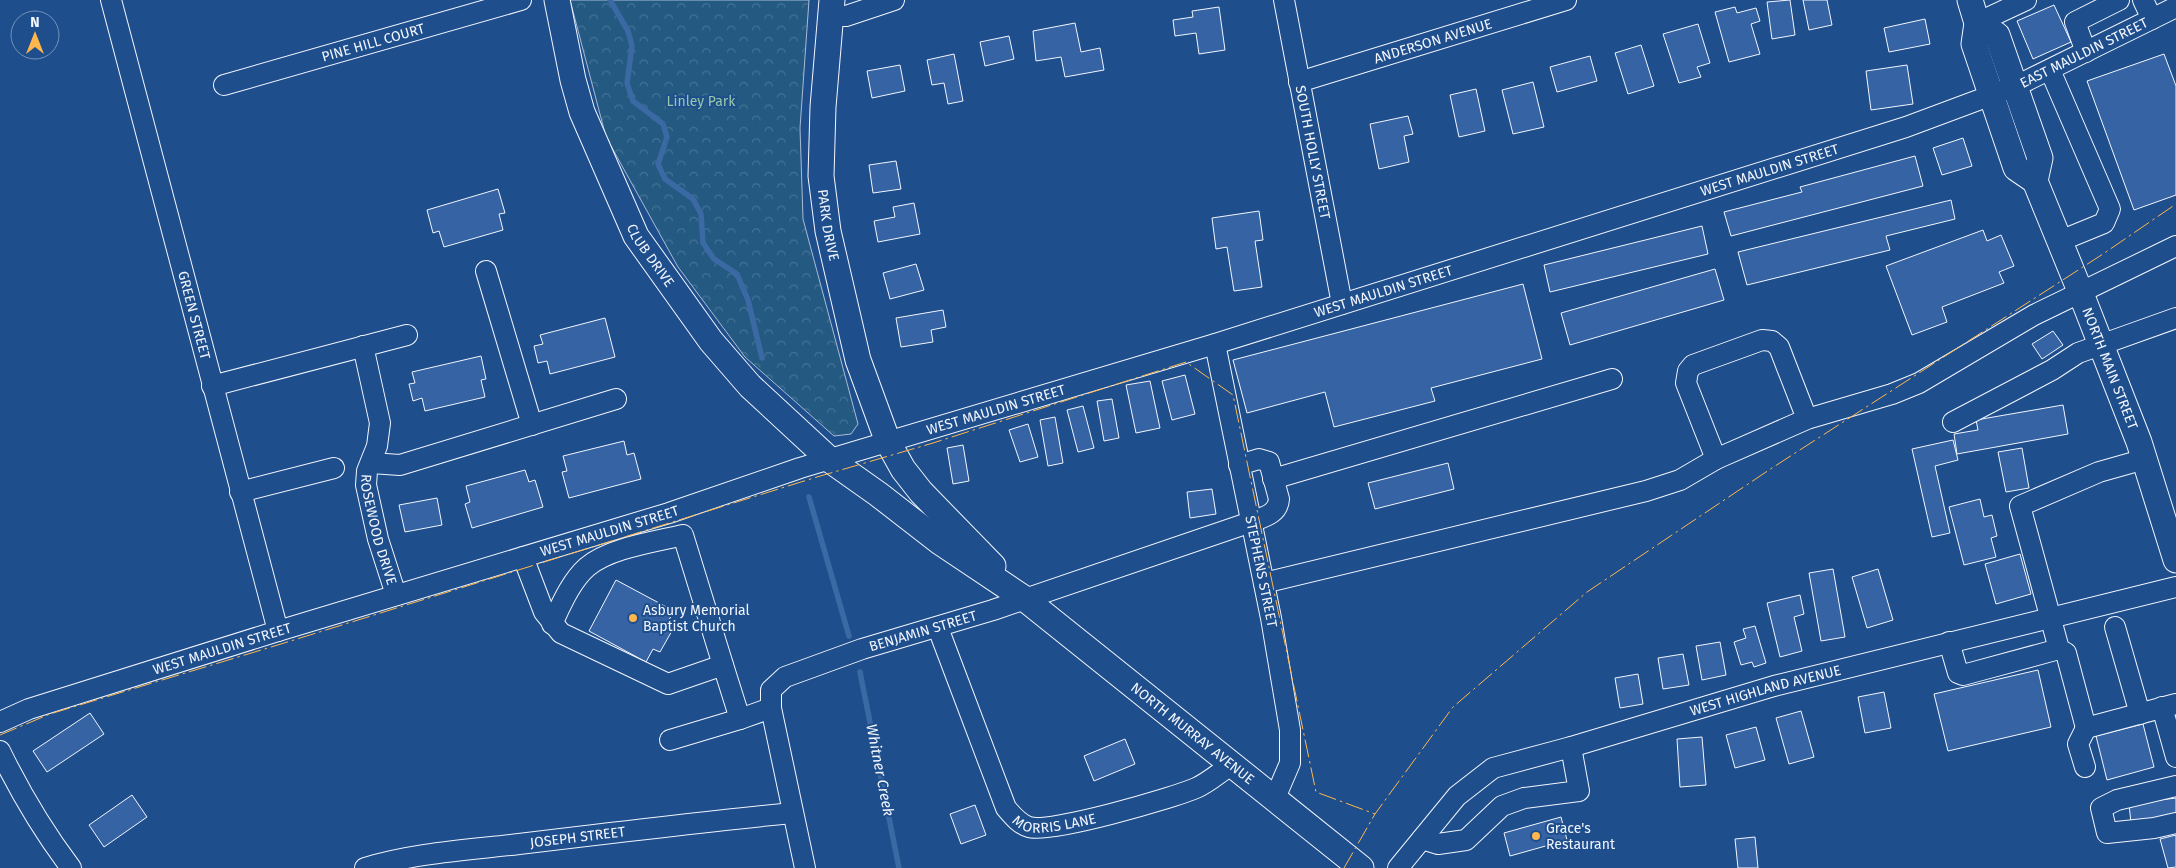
<svg xmlns="http://www.w3.org/2000/svg" width="2176" height="868" viewBox="0 0 2176 868" font-family="'Fira Sans',sans-serif">
	<defs>
		<pattern id="forest-crowns" width="20" height="18" patternUnits="userSpaceOnUse" patternTransform="scale(1.25)"><rect width="20" height="18" fill="#245a82"/><path d="M2 6a3 3 0 1 1 6 0M12 15a3 3 0 1 1 6 0" fill="none" stroke="#447295"/></pattern>
	</defs>
	<rect width="100%" height="100%" fill="#1f4e8c"/>
	<!-- forest -->
	<path fill="url(#forest-crowns)" stroke="#a8bbd7" d="M570 0H809L800 128 803 219 858 424 851 434 834 436 745 357 678 267 606 137Z"/>
	<g fill="none" stroke-linecap="round" stroke-linejoin="round">
		<!-- stream -->
		<g stroke="#3b69a3" stroke-width="5.5">
			<path d="M610 0 628 31 632 46 627 83 633 101 663 124 667 137 658 164 665 179 693 199 701 214 703 243 714 259 737 274 748 300 762 358"/>
			<path d="M809 497 849 636"/>
			<path d="M860 672 899 868"/>
		</g>
	</g>
	<!-- building -->
	<g fill="#3563a3" stroke="#f2f6ff">
		<path d="M1790 0 1795 35 1772 39 1767 2Z"/>
		<path d="M1803 0H1827L1832 25 1809 30Z"/>
		<path d="M2054 5 2071 42 2033 59 2017 21Z"/>
		<path d="M1219 7 1225 50 1199 54 1196 33 1175 36 1173 20 1193 17 1192 11Z"/>
		<path d="M1735 7 1737 13 1756 8 1760 21 1751 24 1760 54 1729 62 1715 12Z"/>
		<path d="M1925 19 1930 44 1889 52 1884 28Z"/>
		<path d="M1075 23 1081 52 1100 48 1104 70 1065 77 1061 57 1036 61 1033 31Z"/>
		<path d="M1698 24 1710 63 1697 67 1701 77 1679 83 1663 34Z"/>
		<path d="M1009 36 1014 59 985 66 980 42Z"/>
		<path d="M1641 45 1654 86 1628 94 1615 53Z"/>
		<path d="M954 54 963 101 948 104 944 83 932 85 927 60Z"/>
		<path d="M2164 54 2176 86V195L2134 210 2087 81Z"/>
		<path d="M1590 56 1597 81 1557 92 1550 67Z"/>
		<path d="M900 65 905 91 872 98 867 71Z"/>
		<path d="M1907 65 1913 104 1871 110 1866 71Z"/>
		<path d="M1533 82 1544 127 1513 134 1502 90Z"/>
		<path d="M1476 89 1485 131 1459 137 1450 95Z"/>
		<path d="M1408 116 1413 134 1404 136 1409 162 1379 169 1370 124Z"/>
		<path d="M1963 138 1972 166 1942 175 1933 148Z"/>
		<path d="M1915 156 1923 186 1731 236 1724 212 1802 192 1800 187Z"/>
		<path d="M896 161 901 189 873 193 869 165Z"/>
		<path d="M498 189 505 213 499 214 503 230 444 247 439 231 433 233 427 210Z"/>
		<path d="M1951 200 1955 219 1886 236 1890 250 1747 285 1738 252Z"/>
		<path d="M914 203 920 234 878 242 874 221 895 217 893 207Z"/>
		<path d="M1259 211 1263 240 1255 241 1262 287 1234 291 1227 247 1216 249 1212 218Z"/>
		<path d="M1702 226 1708 254 1550 292 1544 265Z"/>
		<path d="M1983 230 1987 241 2001 235 2014 266 1999 272 2004 283 1942 307 1947 322 1912 335 1886 266Z"/>
		<path d="M916 264 924 290 890 299 883 273Z"/>
		<path d="M1715 269 1724 300 1570 345 1561 313Z"/>
		<path d="M1523 284 1542 359 1431 388 1435 401 1334 427 1325 392 1247 413 1233 360Z"/>
		<path d="M943 310 946 327 931 330 933 342 901 347 896 318Z"/>
		<path d="M605 318 615 357 550 374 547 361 538 363 534 346 543 344 540 335Z"/>
		<path d="M2053 331 2063 345 2042 359 2032 344Z"/>
		<path d="M481 356 486 379 481 380 485 397 425 411 422 398 413 401 409 384 415 383 412 372Z"/>
		<path d="M1185 375 1195 414 1172 420 1162 381Z"/>
		<path d="M1150 381 1160 428 1136 433 1126 385Z"/>
		<path d="M1112 399 1119 438 1104 441 1097 401Z"/>
		<path d="M2063 405 2068 434 1957 454 1954 434 1978 430 1976 420Z"/>
		<path d="M1083 406 1094 448 1078 452 1067 410Z"/>
		<path d="M1055 417 1063 463 1048 466 1040 420Z"/>
		<path d="M1028 424 1038 457 1020 462 1009 430Z"/>
		<path d="M1953 440 1958 460 1935 466 1950 533 1932 537 1912 449Z"/>
		<path d="M624 441 627 455 634 453 641 479 569 498 562 472 567 471 563 456Z"/>
		<path d="M963 445 969 481 953 484 947 448Z"/>
		<path d="M2022 448 2029 488 2006 492 1998 452Z"/>
		<path d="M1448 463 1454 489 1375 509 1368 483Z"/>
		<path d="M525 470 529 482 535 480 543 507 472 528 465 504 470 502 466 486Z"/>
		<path d="M1212 489 1216 514 1190 518 1187 492Z"/>
		<path d="M437 498 442 525 405 532 399 505Z"/>
		<path d="M1980 499 1984 517 1992 515 1997 536 1991 538 1996 557 1964 565 1949 507Z"/>
		<path d="M2020 554 2031 594 1996 604 1985 564Z"/>
		<path d="M1833 569 1845 637 1821 641 1809 573Z"/>
		<path d="M1878 569 1893 620 1867 628 1852 577Z"/>
		<path d="M616 580 674 611 666 625 673 629 660 652 653 649 646 662 589 631Z"/>
		<path d="M1800 595 1804 614 1794 617 1802 651 1780 657 1767 603Z"/>
		<path d="M1755 626 1766 663 1754 667 1752 662 1741 665 1734 642 1746 638 1743 629Z"/>
		<path d="M1720 642 1726 675 1702 680 1696 646Z"/>
		<path d="M1683 654 1689 685 1663 689 1658 658Z"/>
		<path d="M2038 670 2051 727 1948 751 1934 694Z"/>
		<path d="M1638 674 1643 704 1620 708 1615 678Z"/>
		<path d="M1884 692 1891 728 1865 733 1858 697Z"/>
		<path d="M1801 711 1814 757 1789 764 1776 718Z"/>
		<path d="M90 713 104 734 47 772 33 751Z"/>
		<path d="M2143 724 2154 767 2107 780 2096 736Z"/>
		<path d="M1756 727 1765 760 1735 768 1726 735Z"/>
		<path d="M1702 737 1706 785 1680 787 1677 739Z"/>
		<path d="M1125 739 1135 764 1094 781 1084 756Z"/>
		<path d="M132 795 147 817 104 847 89 825Z"/>
		<path d="M2176 798V817L2131 823 2129 804Z"/>
		<path d="M975 805 986 835 961 844 950 814Z"/>
		<path d="M1561 817 1567 840 1510 856 1504 833Z"/>
		<path d="M2176 835V867L2168 868 2160 839Z"/>
		<path d="M1755 837 1758 868H1738L1735 839Z"/>
	</g>
	<g fill="none" stroke-linecap="round" stroke-linejoin="round">
		<!-- minor casing -->
		<g stroke="#f2f6ff" stroke-width="22">
			<g id="minor">
				<path id="s1" d="M111 0 278 631"/>
				<path id="s2" d="M1284 0 1342 304"/>
				<path d="M2143 0 2152 19"/>
				<path d="M830 16H846L894 0"/>
				<path d="M1977 23 2026 0"/>
				<path d="M2086 52 2075 22 2119 0"/>
				<path d="M2050 70 2110 209 2104 223 2060 241"/>
				<path id="s3" d="M1299 82 1566 0"/>
				<path id="s4" d="M224 85 521 0"/>
				<path d="M486 271 532 425"/>
				<path id="s5" d="M1215 344 1271 618 1290 730V763L1275 798"/>
				<path id="s6" d="M363 346 380 423 377 446 367 471 366 485 378 539 396 595"/>
				<path d="M212 386 407 335"/>
				<path d="M1807 419 1779 347 1772 341 1762 340 1693 365 1688 371 1686 383 1716 459 1807 419 1892 394 1919 383 2034 315 2176 246"/>
				<path d="M1953 422 2052 370 2078 353 2176 318"/>
				<path d="M2145 459 2099 472 2020 506 2059 649 2066 653 2086 728 2176 704"/>
				<path d="M371 463 400 465 616 399"/>
				<path d="M1273 479 1612 379"/>
				<path d="M240 492 334 468"/>
				<path d="M523 557 544 612 561 633 668 684 723 665 740 719 771 708"/>
				<path d="M1264 583 1646 491 1680 480 1716 459"/>
				<path d="M552 624C561 605 571 581 587 567 609 548 654 542 683 535L723 665"/>
				<path d="M2115 627 2140 714"/>
				<path id="s7" d="M938 628 1006 808C1013 816 1019 824 1029 827 1049 834 1173 798 1196 788 1208 783 1220 772 1231 765"/>
				<path d="M1949 642 1958 673 1963 675 2059 649"/>
				<path d="M2162 707 2176 757"/>
				<path id="s8" d="M0 722 29 709 278 631 669 513 800 468 1215 344 1906 127 2016 86 2176 7"/>
				<path d="M670 740 740 719"/>
				<path d="M0 751C20 792 43 831 71 868"/>
				<path d="M2085 767 2078 744 2086 728"/>
				<path d="M2176 786 2117 800 2101 808 2107 833 2154 828 2176 823"/>
				<path d="M1422 839 1438 844 1466 840 1502 806 1524 798 1579 791 1571 747"/>
				<path id="s9" d="M365 868C414 853 468 850 519 844 610 833 701 822 792 813"/>
				<path id="s10" d="M805 868 771 708V690L785 677 862 649 993 610 1251 522C1264 517 1278 514 1279 499L1269 462 1259 459 1239 465"/>
				<path id="s11" d="M1398 868 1457 796 1493 768 1571 747 1774 686 2176 587"/>
			</g>
		</g>
		<!-- major casing -->
		<g stroke="#f2f6ff" stroke-width="27">
			<g id="major">
				<path id="s12" d="M557 0 573 80 582 112 636 236 711 341 750 386 830 460 878 494 940 542 1025 599 1361 868"/>
				<path id="s13" d="M832 0 823 107 821 176 828 231 858 360 888 442 903 469 921 492 993 566"/>
				<path id="s14" d="M1970 0 1977 23 1974 44 2016 168 2035 181 2080 291 2139 442 2176 560"/>
				<path d="M1977 23 1997 35 2040 158 2035 181"/>
			</g>
		</g>
		<!-- minor -->
		<use href="#minor" stroke="#1f4e8c" stroke-width="20"/>
		<!-- major -->
		<use href="#major" stroke="#1f4e8c" stroke-width="25"/>
		<!-- power -->
		<g stroke="#ffb74d" stroke-width="1" stroke-dasharray="18 4 2.5 4" stroke-linecap="butt">
			<path d="M0 735 50 714 281 644 817 477 933 443 1186 362 1233 395 1316 792 1375 814"/>
			<path d="M1344 868 1375 814 1453 707 1587 592 1772 468 2103 254 2176 204"/>
		</g>
	</g>
	<!-- markers -->
	<g fill="#ffb74d" stroke="#1f4e8c" stroke-width="2">
		<circle cx="633" cy="618" r="5"/>
		<circle cx="1536" cy="836" r="5"/>
	</g>
	<g text-anchor="middle" dominant-baseline="central" stroke-width="4" stroke-linejoin="round" paint-order="stroke">
		<!-- street labels -->
		<g font-size="14" fill="#f2f6ff" stroke="#1f4e8c">
			<text stroke="none"><textPath href="#s3" startOffset="140">ANDERSON AVENUE</textPath></text>
			<text stroke="none"><textPath href="#s4" startOffset="155">PINE HILL COURT</textPath></text>
			<text stroke="none"><textPath href="#s8" startOffset="2190">EAST MAULDIN STREET</textPath></text>
			<text stroke="none"><textPath href="#s2" startOffset="155">SOUTH HOLLY STREET</textPath></text>
			<text stroke="none"><textPath href="#s8" startOffset="1854">WEST MAULDIN STREET</textPath></text>
			<text stroke="none"><textPath href="#s13" startOffset="226">PARK DRIVE</textPath></text>
			<text stroke="none"><textPath href="#s12" startOffset="274">CLUB DRIVE</textPath></text>
			<text stroke="none"><textPath href="#s8" startOffset="1449">WEST MAULDIN STREET</textPath></text>
			<text stroke="none"><textPath href="#s1" startOffset="326">GREEN STREET</textPath></text>
			<text stroke="none"><textPath href="#s14" startOffset="401">NORTH MAIN STREET</textPath></text>
			<text stroke="none"><textPath href="#s8" startOffset="1044">WEST MAULDIN STREET</textPath></text>
			<text stroke="none"><textPath href="#s6" startOffset="189">ROSEWOOD DRIVE</textPath></text>
			<text stroke="none"><textPath href="#s8" startOffset="639">WEST MAULDIN STREET</textPath></text>
			<text stroke="none"><textPath href="#s5" startOffset="232">STEPHENS STREET</textPath></text>
			<text stroke="none"><textPath href="#s10" startOffset="346">BENJAMIN STREET</textPath></text>
			<text stroke="none"><textPath href="#s8" startOffset="234">WEST MAULDIN STREET</textPath></text>
			<text stroke="none"><textPath href="#s11" startOffset="422">WEST HIGHLAND AVENUE</textPath></text>
			<text stroke="none"><textPath href="#s12" startOffset="1002">NORTH MURRAY AVENUE</textPath></text>
			<text stroke="none"><textPath href="#s7" startOffset="248">MORRIS LANE</textPath></text>
			<text stroke="none"><textPath href="#s9" startOffset="215">JOSEPH STREET</textPath></text>
		</g>
		<!-- park labels -->
		<g font-size="14" fill="#97c8a6" stroke="#1f4e8c">
			<text x="701" y="101">Linley Park</text>
		</g>
		<!-- poi labels -->
		<g font-size="14" fill="#f2f6ff" stroke="#1f4e8c" text-anchor="start">
			<text x="643" y="610">Asbury Memorial<tspan x="643" dy="16">Baptist Church</tspan></text>
			<text x="1546" y="828">Grace's<tspan x="1546" dy="16">Restaurant</tspan></text>
		</g>
		<!-- water labels -->
		<g font-size="15" font-style="italic" fill="#f2f6ff" stroke="#1f4e8c">
			<text transform="translate(880 770) rotate(79)">Whitner Creek</text>
		</g>
	</g>
	<!-- north arrow -->
	<g transform="translate(35 35)"><circle r="24" fill="#1f4e8c" stroke="#7391ba"/>
	<path d="M0-4L9 19L0 12L-9 19Z" fill="#ffb74d"/>
	<text y="-8" font-size="14" font-weight="bold" text-anchor="middle" fill="#f2f6ff">N</text>
	</g>
</svg>
